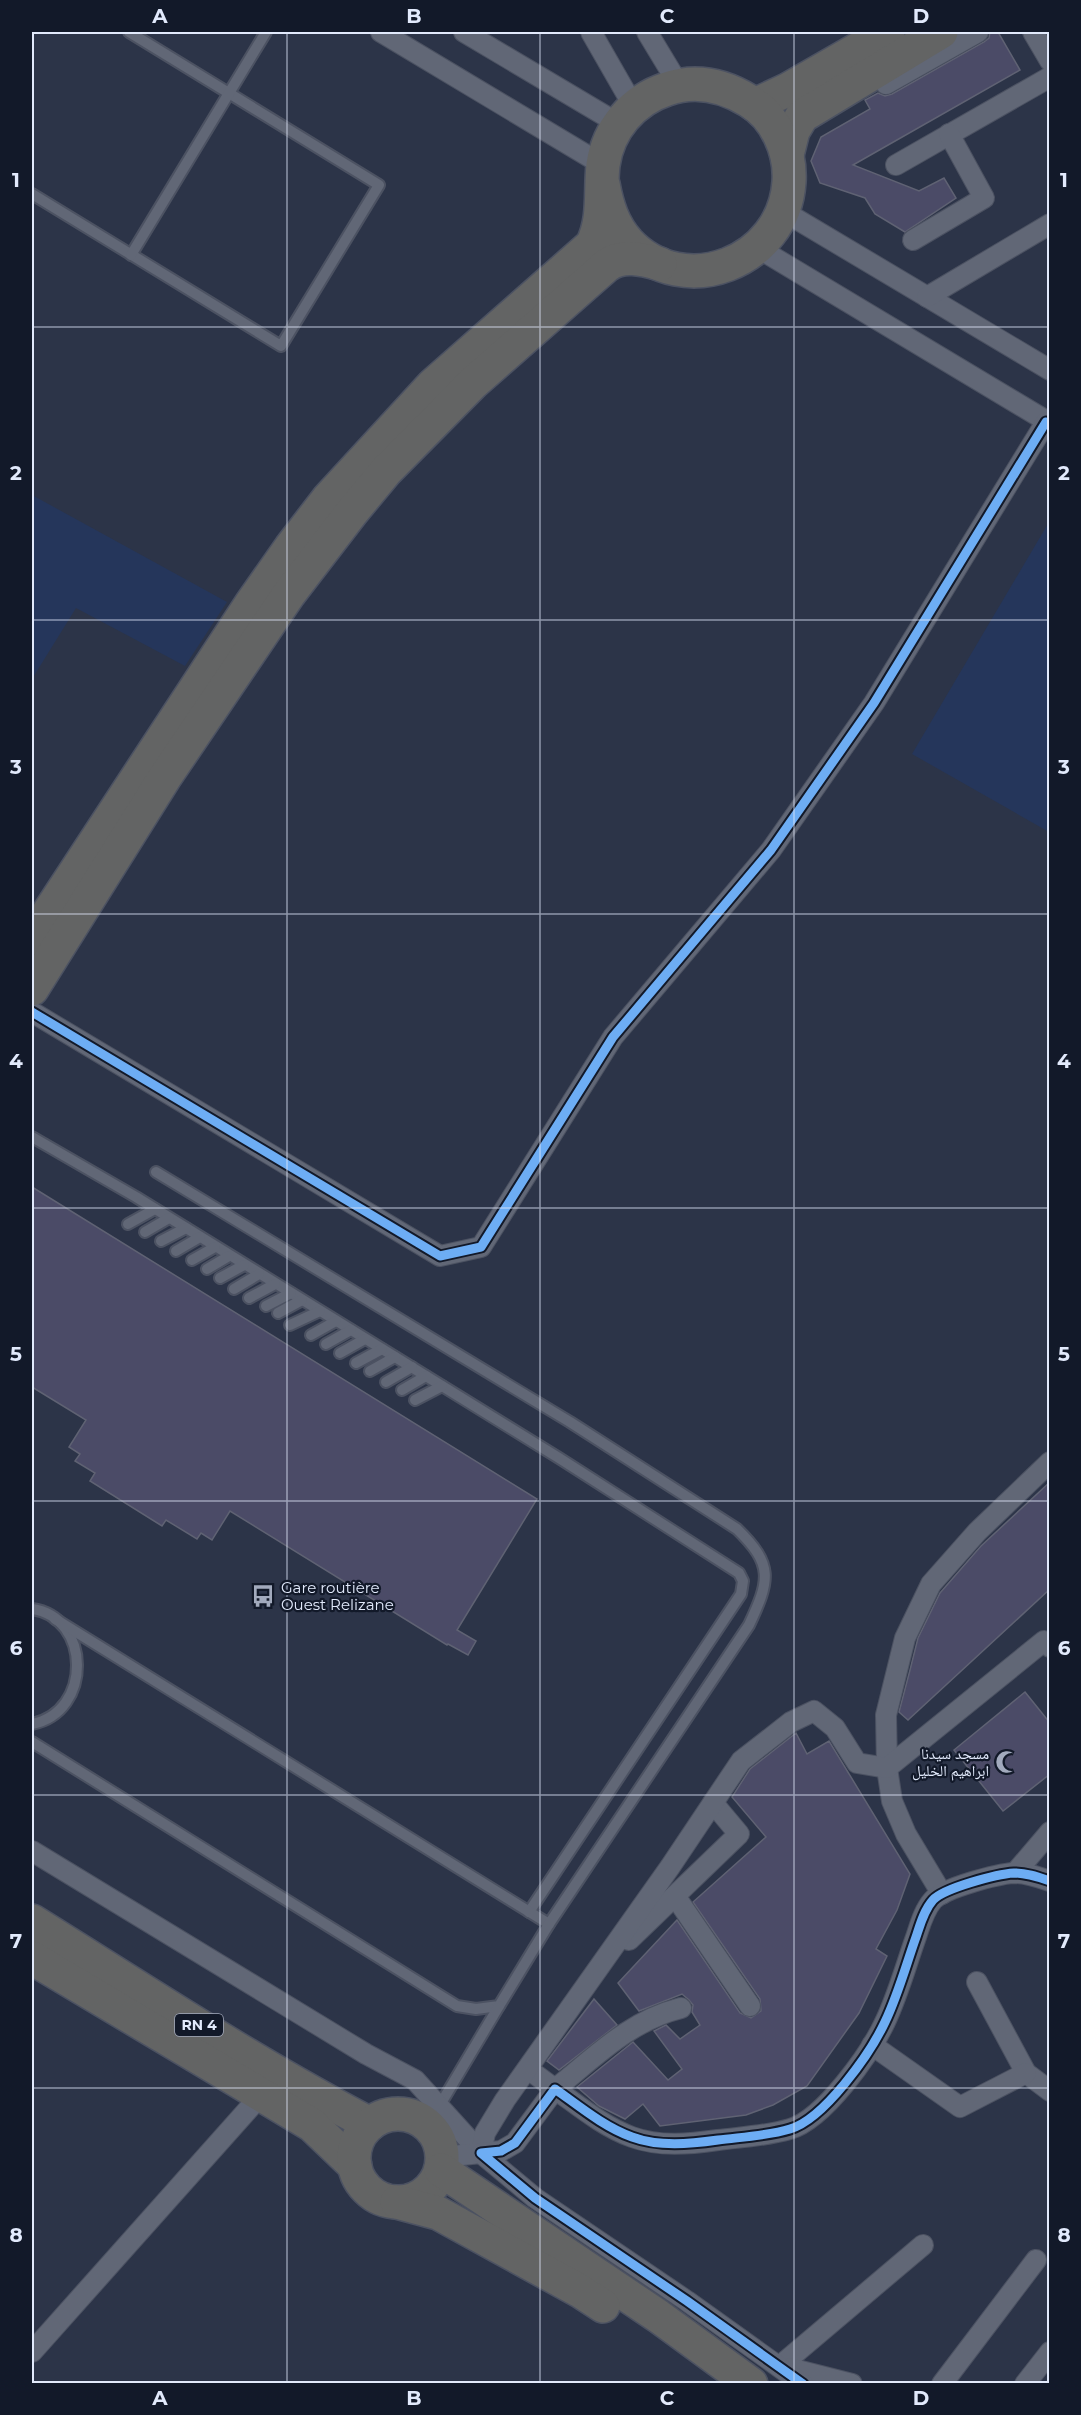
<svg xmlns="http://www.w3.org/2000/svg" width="1081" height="2415" viewBox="0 0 1081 2415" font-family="Montserrat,'Noto Naskh Arabic',sans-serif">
	<rect width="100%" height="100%" fill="#2c3448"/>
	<!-- built -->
	<g fill="#25365b">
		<path d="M32 495 227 602 185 666 76 608 32 679Z"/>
		<path d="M1049 522V832L912 754Z"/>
	</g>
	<!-- building -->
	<g fill="#4b4b67" stroke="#5f6273" stroke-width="1.5">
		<path d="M990 32H998L1020 70 853 165 919 191 944 178 956 198 905 232 875 214 865 198 820 183 811 161 821 137 870 109 865 100 878 93 885 96 892 94 984 42 989 38Z"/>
		<path d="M32 1187 537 1499 457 1630 476 1641 468 1655 448 1644 447 1645 230 1511 212 1540 201 1533 197 1539 166 1520 162 1526 90 1481 95 1473 75 1461 80 1454 69 1447 86 1420 32 1387Z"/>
		<path d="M1050 1482V1589L908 1720 899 1712 910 1670 918 1638 940 1593 981 1546Z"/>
		<path d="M1025 1692 1050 1723V1774L1003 1811 954 1750Z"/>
		<path d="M796 1733 807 1754 829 1741 910 1874 897 1910 876 1949 887 1956 859 2013 807 2086 773 2105 746 2115 660 2126 643 2104 625 2119 599 2106 577 2087 633 2042 668 2080 682 2069 654 2031 666 2025 680 2039 700 2025 692 2012 693 2005 689 2000 682 1994 639 2011 618 1983 677 1920 740 2013 751 2018 761 2011 760 1999 693 1902 766 1837 732 1797 750 1769Z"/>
		<path d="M594 1999 617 2025 559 2070 547 2061Z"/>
	</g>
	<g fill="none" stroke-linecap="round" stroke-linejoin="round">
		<!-- service casing -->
		<g stroke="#4c5262" stroke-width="14">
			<g id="service">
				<path d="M32 194 281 346 379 185 129 32"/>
				<path d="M131 255 266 32"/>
				<path d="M32 1137 136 1197 559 1458 739 1573 743 1581 741 1594 529 1912"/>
				<path d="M128 1224 155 1209"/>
				<path d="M145 1232 169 1218"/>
				<path d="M161 1241 186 1228"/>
				<path d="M176 1251 200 1237"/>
				<path d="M192 1260 215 1247"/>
				<path d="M207 1269 229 1256"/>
				<path d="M220 1278 244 1265"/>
				<path d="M234 1289 259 1274"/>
				<path d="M249 1298 275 1284"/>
				<path d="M266 1306 291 1293"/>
				<path d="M278 1313 302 1300"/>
				<path d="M290 1325 320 1311"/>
				<path d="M311 1335 336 1321"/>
				<path d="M326 1344 351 1330"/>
				<path d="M340 1353 365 1339"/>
				<path d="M356 1363 382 1349"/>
				<path d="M370 1371 395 1357"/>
				<path d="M386 1382 412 1367"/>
				<path d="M402 1390 426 1376"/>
				<path d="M415 1400 442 1386"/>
				<path d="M32 1609C91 1617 93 1712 32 1724"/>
				<path d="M55 1619 549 1924"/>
				<path d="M32 1742 457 2006 476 2009 499 2006 549 1924 749 1625C770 1580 774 1565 737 1529L570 1422 156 1172"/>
				<path d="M428 2125 499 2006"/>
			</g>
		</g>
		<!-- minor casing -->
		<g stroke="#4c5262" stroke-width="22">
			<g id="minor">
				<path d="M381 32 603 165"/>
				<path d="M464 32 619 124"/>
				<path d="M591 32 634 107"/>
				<path d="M647 32 679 85"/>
				<path d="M1033 32 1050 61"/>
				<path d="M886 84 978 32"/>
				<path d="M896 165 1050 77"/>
				<path d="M783 211 1050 370"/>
				<path d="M913 240 984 198 949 134"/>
				<path d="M758 248 1050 423"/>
				<path d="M927 297 1050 224"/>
				<path d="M32 1012 440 1256 481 1247 613 1037 771 850 874 703 1046 422"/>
				<path d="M32 1851 366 2054 415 2080 481 2153"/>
				<path d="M1015 1873 1050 1832"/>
				<path d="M942 1894 906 1834 892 1801 887 1768 886 1715 905 1638 931 1584 977 1532 1050 1462"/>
				<path d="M675 1896 750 2006"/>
				<path d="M629 1940 739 1834 713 1803"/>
				<path d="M977 1982 1026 2073 1050 2091"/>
				<path d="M872 2045 960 2107 1026 2073"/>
				<path d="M528 2069 555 2089C595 2057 629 2021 681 2008"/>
				<path d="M443 2157 481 2153 485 2133 505 2100 670 1867 741 1761 791 1722 814 1711 835 1728 857 1763 887 1768 1044 1641 1050 1647"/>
				<path d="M32 2352 261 2095"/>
				<path d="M780 2366 923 2245"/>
				<path d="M789 2368 852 2384"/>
				<path d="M803 2384 687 2301 535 2198 481 2153 501 2151 515 2143 555 2089C579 2106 604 2127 632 2137 659 2147 690 2144 718 2140 741 2137 767 2136 790 2129 824 2119 870 2054 885 2022 898 1995 906 1965 916 1937 920 1925 924 1910 933 1900 944 1888 997 1874 1014 1873 1027 1873 1038 1877 1050 1881"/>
				<path d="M942 2384 1036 2260"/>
				<path d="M1025 2384 1050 2352"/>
			</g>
		</g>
		<!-- trunk casing -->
		<g stroke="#4c5262" stroke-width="36">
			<g id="trunk">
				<path d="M755 105 787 90 888 32"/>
				<path d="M787 155 793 131 802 116 941 32"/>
				<path d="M32 938 251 604 291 547 328 499 433 385 592 245C605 219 600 192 603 165 608 129 633 100 667 89 696 79 723 85 749 101 776 117 791 151 789 182 784 262 684 302 628 242 613 225 607 206 603 184"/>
				<path d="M32 989 165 777 289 594 352 512 386 471 473 383 606 266C622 254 642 259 660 264"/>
				<path d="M32 1921C143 1990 253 2063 370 2124"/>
				<path d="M32 1958 312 2125 355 2166"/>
				<circle cx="398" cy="2158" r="44"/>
				<path d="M441 2170 658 2316 751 2384"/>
				<path d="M397 2202 438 2213 580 2291 603 2306"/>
			</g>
		</g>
		<!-- service -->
		<use href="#service" stroke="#616776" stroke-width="10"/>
		<!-- minor -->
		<use href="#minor" stroke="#616776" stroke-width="20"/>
		<!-- trunk -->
		<use href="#trunk" stroke="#636464" stroke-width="33"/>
		<!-- cycleway casing -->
		<g stroke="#121929" stroke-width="13">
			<g id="cycleway">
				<path d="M32 1012 440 1256 481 1247 613 1037 771 850 874 703 1046 422"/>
				<path d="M803 2384 687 2301 535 2198 481 2153 501 2151 515 2143 555 2089C579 2106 604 2127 632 2137 659 2147 690 2144 718 2140 741 2137 767 2136 790 2129 824 2119 870 2054 885 2022 898 1995 906 1965 916 1937 920 1925 924 1910 933 1900 944 1888 997 1874 1014 1873 1027 1873 1038 1877 1050 1881"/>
			</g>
		</g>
		<!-- cycleway -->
		<use href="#cycleway" stroke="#6dadf4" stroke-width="9"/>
	</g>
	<!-- grid -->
	<path fill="none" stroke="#e2eafc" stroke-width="1.5" stroke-opacity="0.55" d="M287 32V2384M540 32V2384M794 32V2384M32 327H1050M32 620H1050M32 914H1050M32 1208H1050M32 1501H1050M32 1795H1050M32 2088H1050"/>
	<!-- icons -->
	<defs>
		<g id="bus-bare" transform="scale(1.8)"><path d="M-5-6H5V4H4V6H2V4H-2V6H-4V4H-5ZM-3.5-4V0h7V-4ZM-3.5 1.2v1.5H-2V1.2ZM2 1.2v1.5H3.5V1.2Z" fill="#a2aabd" stroke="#121929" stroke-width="2.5" paint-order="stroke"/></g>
		<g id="mosque-bare" transform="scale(1.8)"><path d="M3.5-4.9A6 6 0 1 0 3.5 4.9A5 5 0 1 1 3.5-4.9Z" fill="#a2aabd" stroke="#121929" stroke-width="2.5" paint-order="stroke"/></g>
	</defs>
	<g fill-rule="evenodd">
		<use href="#bus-bare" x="263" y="1596"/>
		<use href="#mosque-bare" x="1007" y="1762"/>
	</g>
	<g text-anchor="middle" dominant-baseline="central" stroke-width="4.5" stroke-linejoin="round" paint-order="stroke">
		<!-- shield labels -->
		<rect fill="#121929" stroke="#a4abbd" stroke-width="1.5" x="175" y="2014" width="48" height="22" rx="4.5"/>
		<g font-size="14" font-weight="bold" fill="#e2eafc">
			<text x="199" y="2025">RN 4</text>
		</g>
		<!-- poi labels -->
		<g font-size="15" fill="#e2eafc" stroke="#121929" text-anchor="start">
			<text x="281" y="1587">Gare routière<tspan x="281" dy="17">Ouest Relizane</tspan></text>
			<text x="989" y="1753" text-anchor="end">مسجد سيدنا<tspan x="989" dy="17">ابراهيم الخليل</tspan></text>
		</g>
	</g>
	<!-- border -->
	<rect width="1081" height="2415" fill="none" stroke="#121929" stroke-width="66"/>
	<rect x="33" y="33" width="1015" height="2349" fill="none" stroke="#e2eafc" stroke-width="2"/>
	<g font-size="20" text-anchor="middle" font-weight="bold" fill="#e2eafc">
		<text x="160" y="23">A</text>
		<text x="414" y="23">B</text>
		<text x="667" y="23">C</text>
		<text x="921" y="23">D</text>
		<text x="16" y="187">1</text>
		<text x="1064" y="187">1</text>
		<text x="16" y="480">2</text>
		<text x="1064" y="480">2</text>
		<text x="16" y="774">3</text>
		<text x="1064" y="774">3</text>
		<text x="16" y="1068">4</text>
		<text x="1064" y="1068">4</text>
		<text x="16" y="1361">5</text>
		<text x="1064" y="1361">5</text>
		<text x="16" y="1655">6</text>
		<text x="1064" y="1655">6</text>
		<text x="16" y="1948">7</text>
		<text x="1064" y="1948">7</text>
		<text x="16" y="2242">8</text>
		<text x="1064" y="2242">8</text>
		<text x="160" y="2405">A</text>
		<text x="414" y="2405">B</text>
		<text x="667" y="2405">C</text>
		<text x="921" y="2405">D</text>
	</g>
</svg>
